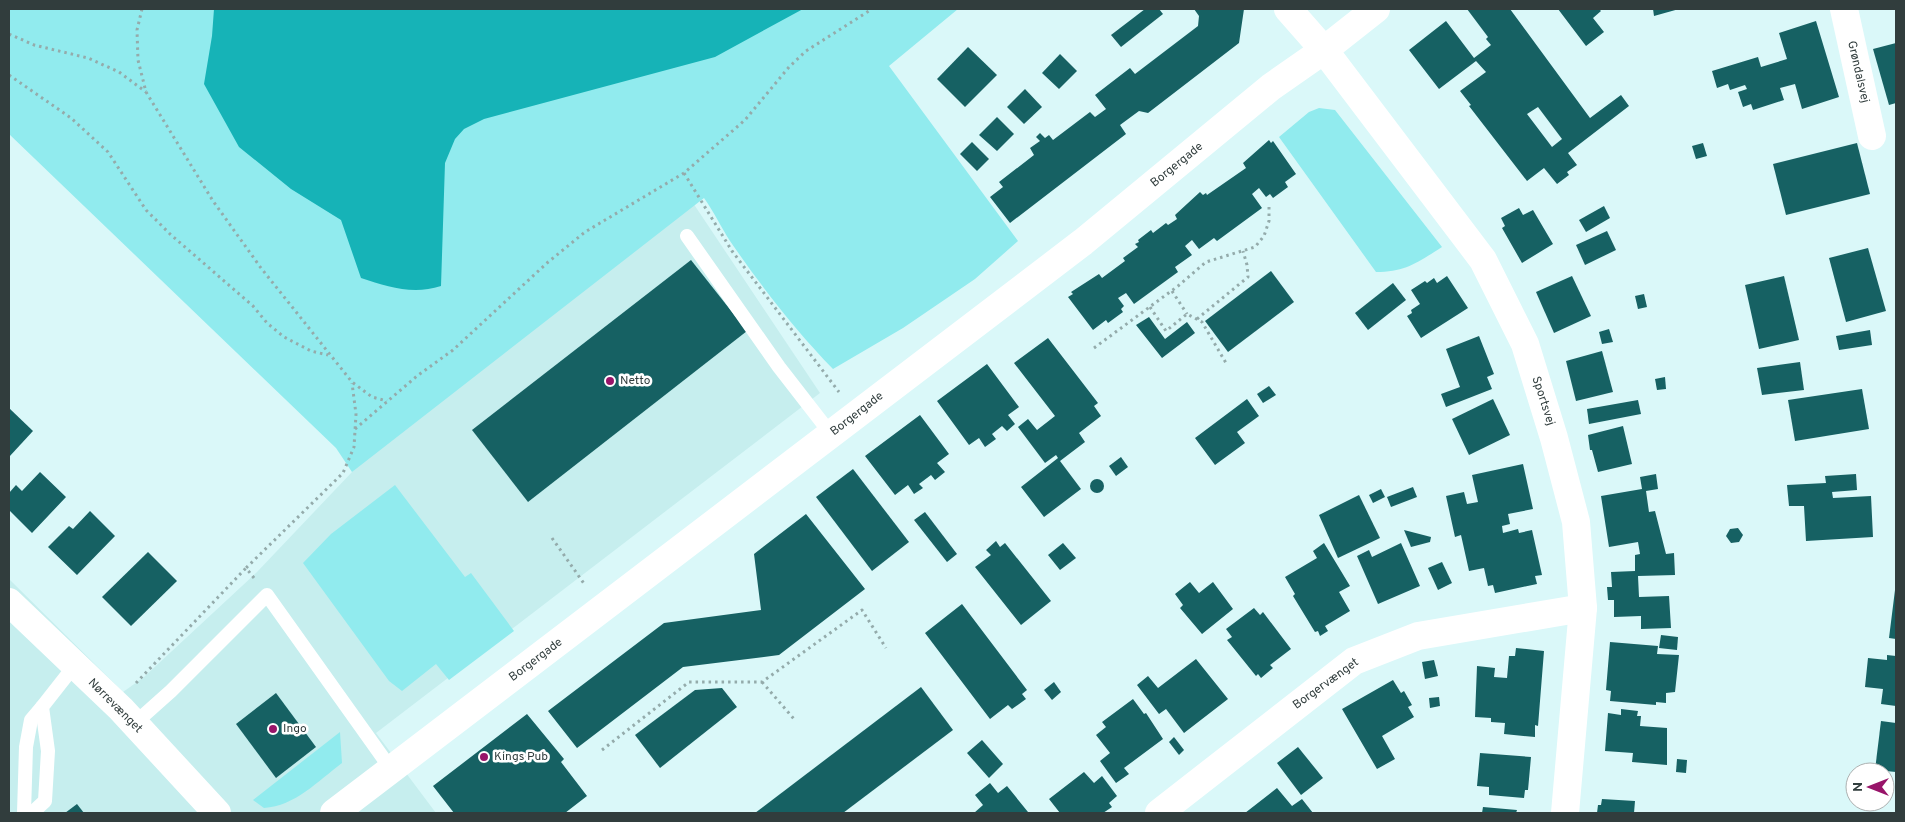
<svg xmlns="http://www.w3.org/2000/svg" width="1905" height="822" viewBox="0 0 1905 822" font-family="Overpass,sans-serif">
	<rect width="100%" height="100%" fill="#daf8f9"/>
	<!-- built -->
	<path fill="#c6eeee" d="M681 185 820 393 376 733 436 813H9V579L123 692 144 677 257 572 352 472Z"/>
	<!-- green -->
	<g fill="#91ebee">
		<path d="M9 9H958L889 66 1018 241 975 279 903 328 833 369C795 330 761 286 730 241 721 227 714 212 704 198L352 472 336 448 9 134Z"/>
		<path d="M1319 108 1335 110 1442 247C1418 262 1406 272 1376 272L1279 137 1309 112Z"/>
		<path d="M395 485 465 577 471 573 514 631 449 680 436 664 402 691 389 681 303 563 331 534Z"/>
		<path d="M340 732 342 763C318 781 295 806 264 808L253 800Z"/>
	</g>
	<!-- water -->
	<path fill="#16b3b7" d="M214 9H803L715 57 484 119 464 129 455 139 445 163 441 286C413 295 388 287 361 278L341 220 291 189 239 147 204 84 212 36Z"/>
	<!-- building -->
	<g fill="#166163" fill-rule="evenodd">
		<path d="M1145 9H1159L1163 14 1121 47 1111 35Z"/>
		<path d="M1194 9H1244L1239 43 1148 113 1139 111 1120 125 1126 134 1010 223 990 197 1003 187 999 182 1034 155 1030 148 1040 141 1036 137 1040 133 1045 138 1049 135 1053 140 1090 112 1095 117 1106 109 1095 95 1130 68 1135 74 1198 26 1199 16Z"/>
		<path d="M1467 9H1510L1590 118 1621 95 1629 106 1568 153 1577 165 1567 172 1569 175 1557 184 1544 168 1527 181 1469 106 1471 105 1460 91 1486 72 1476 61 1439 89 1409 50 1446 21 1474 58 1491 45 1486 39 1488 37ZM1538 107 1562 139 1552 147 1527 114Z"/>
		<path d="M1558 9H1599L1601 11 1593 18 1604 32 1586 46Z"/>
		<path d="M1653 9H1679L1654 16Z"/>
		<path d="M1816 21 1839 97 1802 109 1795 84 1780 88 1784 100 1753 110 1751 104 1743 107 1738 92 1747 89 1745 85 1730 90 1728 84 1717 88 1712 71 1758 57 1761 67 1787 59 1779 33Z"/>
		<path d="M1896 43V103L1889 105 1873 49Z"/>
		<path d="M968 47 997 75 965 107 937 79Z"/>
		<path d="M1060 54 1077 71 1059 89 1042 73Z"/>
		<path d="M1025 89 1042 107 1024 124 1007 107Z"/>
		<path d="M997 117 1014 134 997 151 979 135Z"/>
		<path d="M1269 140 1271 143 1273 141 1296 174 1285 182 1288 187 1273 198 1270 194 1266 197 1259 188 1252 194 1262 208 1217 241 1214 238 1199 249 1192 240 1185 246 1192 255 1175 267 1178 272 1134 304 1126 293 1118 298 1124 306 1121 309 1123 312 1108 323 1106 320 1093 330 1068 297 1073 294 1071 292 1099 274 1102 278 1125 261 1123 258 1138 247 1135 244 1139 242 1138 240 1151 230 1153 233 1166 223 1168 225 1177 219 1175 215 1200 192 1203 195 1206 193 1207 195 1246 168 1243 163Z"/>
		<path d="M972 142 989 159 977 171 960 154Z"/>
		<path d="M1703 143 1707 156 1696 159 1692 146Z"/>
		<path d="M1857 143 1870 194 1786 215 1773 164Z"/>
		<path d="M1604 206 1610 218 1586 232 1579 220Z"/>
		<path d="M1519 208 1523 215 1533 210 1553 244 1522 263 1502 228 1505 226 1501 218Z"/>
		<path d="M1607 231 1616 250 1585 265 1576 245Z"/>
		<path d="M1868 248 1886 311 1846 322 1829 258Z"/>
		<path d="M691 260 747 331 528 502 472 430Z"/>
		<path d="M1271 271 1294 302 1228 352 1205 321Z"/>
		<path d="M1447 276 1468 308 1421 338 1407 316 1412 313 1411 310 1420 304 1411 290 1425 281 1427 283 1434 278 1437 283Z"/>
		<path d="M1572 276 1591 316 1554 333 1536 292Z"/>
		<path d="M1784 276 1799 340 1759 349 1745 285Z"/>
		<path d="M1393 283 1406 300 1368 330 1355 313Z"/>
		<path d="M1644 294 1647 307 1638 309 1635 296Z"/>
		<path d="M1149 317 1165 339 1187 322 1195 333 1162 358 1136 325Z"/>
		<path d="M1609 329 1613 342 1602 344 1599 332Z"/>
		<path d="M1870 330 1872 345 1839 350 1836 336Z"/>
		<path d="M1479 336 1494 374 1487 377 1492 389 1446 407 1441 394 1460 387 1446 349Z"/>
		<path d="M1048 338 1098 403 1094 406 1101 416 1079 433 1085 442 1060 461 1081 489 1044 517 1021 487 1058 458 1056 455 1045 463 1018 427 1028 419 1037 430 1055 416 1014 363Z"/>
		<path d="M1602 351 1613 392 1576 401 1566 361Z"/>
		<path d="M1800 362 1804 390 1762 395 1757 368Z"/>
		<path d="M987 364 1019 407 1008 415 1015 424 1007 431 1002 426 992 434 996 439 985 447 979 438 969 445 937 401Z"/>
		<path d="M1665 377 1666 389 1657 390 1655 379Z"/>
		<path d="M1269 386 1276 395 1263 403 1257 394Z"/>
		<path d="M1862 389 1869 429 1795 441 1788 400Z"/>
		<path d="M1247 399 1259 416 1237 432 1245 443 1215 465 1195 438Z"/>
		<path d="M1493 399 1510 435 1469 455 1452 419Z"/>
		<path d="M1638 400 1641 414 1589 424 1587 409Z"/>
		<path d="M9 408 33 431 9 457Z"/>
		<path d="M920 415 949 454 937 463 945 472 935 480 931 475 919 484 923 488 914 494 908 485 895 495 865 456Z"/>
		<path d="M1623 426 1632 464 1598 472 1592 450H1590L1588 435Z"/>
		<path d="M1121 457 1128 467 1116 476 1109 466Z"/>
		<path d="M1523 464 1533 509 1508 514 1510 524 1502 526 1503 533 1518 529 1519 533 1532 530 1542 575 1535 576 1537 584 1495 593 1493 585 1488 586 1484 568 1469 571 1461 535 1455 537 1446 496 1464 492 1467 504 1478 502 1472 475Z"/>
		<path d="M853 469 909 542 872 571 816 497Z"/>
		<path d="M40 472 66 497 32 533 9 510V493L16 485 22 491Z"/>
		<path d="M1656 474 1658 489 1646 491 1649 512 1655 511 1666 554 1674 553 1675 575 1638 576 1639 597 1669 596 1671 628 1641 629V616L1614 617V600H1608L1607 587H1612L1611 572 1635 571V555L1640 554 1638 542 1609 547 1601 496 1642 489 1640 477Z"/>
		<path d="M1856 474 1857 490 1832 492 1833 498 1871 496 1873 537 1806 541 1804 506H1789L1787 485 1826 483 1825 476Z"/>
		<circle cx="1097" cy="486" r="7"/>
		<path d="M1413 487 1417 497 1391 507 1387 497Z"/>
		<path d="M1381 489 1385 497 1373 503 1369 495Z"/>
		<path d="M1359 495 1380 538 1338 558 1319 515Z"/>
		<path d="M90 511 115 536 77 575 48 547 69 526 73 529Z"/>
		<path d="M925 512 957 554 947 562 914 520Z"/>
		<path d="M806 514 865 589 779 655 683 667 577 748 548 711 664 623 761 610 754 554Z"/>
		<path d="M1738 528 1743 535 1739 542 1731 543 1726 536 1730 529Z"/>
		<path d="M1404 530 1431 537 1430 542 1411 547Z"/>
		<path d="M996 541 1000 547 1005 543 1051 601 1021 625 975 567 991 555 986 550Z"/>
		<path d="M1063 543 1076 558 1060 570 1048 555Z"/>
		<path d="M1324 543 1350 586 1339 592 1350 611 1325 626 1328 631 1320 636 1318 631 1315 632 1293 596 1295 594 1285 577 1317 558 1313 551Z"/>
		<path d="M1401 543 1420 586 1378 604 1357 556 1369 550 1372 557Z"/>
		<path d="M148 552 177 581 131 626 102 597Z"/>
		<path d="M1442 562 1452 583 1438 590 1428 568Z"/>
		<path d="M1190 582 1199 593 1213 582 1233 609 1202 634 1180 608 1183 605 1175 594Z"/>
		<path d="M1895 590H1896V639L1889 638Z"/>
		<path d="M962 604 1027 690 1022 694 1026 699 1012 709 1008 705 990 719 925 633Z"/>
		<path d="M1254 608 1260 615 1263 612 1291 649 1270 665 1273 668 1261 678 1258 674 1256 676 1227 640 1232 637 1226 629Z"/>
		<path d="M1661 635 1678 637 1677 650 1659 648Z"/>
		<path d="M1610 642 1658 646 1657 654 1679 655 1675 692 1666 693V703L1656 702V705L1610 701 1611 691 1606 690Z"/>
		<path d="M1516 648 1544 651 1538 726 1535 725V737L1504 734 1505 723 1491 722V718L1475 717 1477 666 1495 668 1494 677 1507 678 1509 656H1515Z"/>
		<path d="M1887 655 1896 656V706L1881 704 1883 689 1865 687 1868 658 1887 660Z"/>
		<path d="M1196 659 1228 699 1184 733 1166 709 1159 714 1137 685 1148 676 1158 688Z"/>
		<path d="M1434 660 1438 676 1425 679 1422 662Z"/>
		<path d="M1393 680 1401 693 1404 691 1412 705 1408 707 1414 717 1382 736 1395 759 1377 769 1342 709Z"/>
		<path d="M1054 682 1061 692 1052 700 1044 690Z"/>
		<path d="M921 687 953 730 843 813H755Z"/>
		<path d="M722 688 737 707 660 768 635 735 695 690Z"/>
		<path d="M276 693 316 747 276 778 236 724Z"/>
		<path d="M1439 697 1440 706 1430 708 1429 698Z"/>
		<path d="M1133 699 1144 714 1146 713 1163 739 1124 768 1129 774 1116 783 1100 761 1110 753 1096 735 1106 727 1102 722Z"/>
		<path d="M1621 709 1638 711 1637 716H1641L1640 726 1667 728V765L1632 762 1633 753 1605 751 1608 713 1621 715Z"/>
		<path d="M527 714 564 759 561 762 587 796 565 813H454L433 786Z"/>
		<path d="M1881 721 1896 723V772L1875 770Z"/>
		<path d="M1174 737 1184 750 1179 755 1169 742Z"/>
		<path d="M982 740 1003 764 989 778 967 753Z"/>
		<path d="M1298 747 1323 778 1301 795 1277 763Z"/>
		<path d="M1480 753 1531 757 1528 790H1525L1524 798 1489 795V787L1477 786Z"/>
		<path d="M1677 759 1687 760 1686 773 1676 772Z"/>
		<path d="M1084 772 1094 783 1102 776 1117 796 1109 803 1112 807 1103 813H1060L1049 799Z"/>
		<path d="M990 783 998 793 1007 786 1028 812 974 813 983 805 975 795Z"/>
		<path d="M1277 788 1292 806 1302 799 1313 813H1245Z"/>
		<path d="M1602 799 1635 801 1634 813H1597L1598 805H1601Z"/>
		<path d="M77 804 84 813H65Z"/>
		<path d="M1483 807 1517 810 1516 813H1482Z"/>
	</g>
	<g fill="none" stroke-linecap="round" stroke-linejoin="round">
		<!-- path -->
		<g stroke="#94abab" stroke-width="3" stroke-dasharray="2.5 4" stroke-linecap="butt">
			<path d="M142 9 137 30 138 60 146 92 213 201 261 268 352 382 372 397 387 401"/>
			<path d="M9 34 34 45 88 58 119 72 146 92"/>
			<path d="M9 75 71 118 108 152 146 210 170 234 253 306 267 323 284 337 311 351 328 355"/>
			<path d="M684 173 732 251 839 392"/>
			<path d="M1172 291 1187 314"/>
			<path d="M1150 307 1166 331 1187 314 1202 322 1226 363"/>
			<path d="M1197 319 1248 277 1247 265 1243 251"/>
			<path d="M1094 348 1178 286 1206 262 1255 247 1264 236 1269 221V207"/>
			<path d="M355 429 417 376 453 350 547 263 585 232 684 173 745 120 789 67 806 51 872 9"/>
			<path d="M552 538 585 585"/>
			<path d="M254 578 246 568 343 473 354 447 356 414 352 383"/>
			<path d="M762 682 794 719"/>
			<path d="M136 683 246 568"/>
			<path d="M602 750 689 682H762L862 610 886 648"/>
		</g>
		<!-- lane -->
		<g stroke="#fff" stroke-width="14">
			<path d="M687 236 779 367 831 434"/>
			<path d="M134 724 171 691 267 595 391 769"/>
			<path d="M24 813 26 747 31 720 42 707"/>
			<path d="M32 813 45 801 48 751 42 707 75 665"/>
		</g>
		<!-- street -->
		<g stroke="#fff" stroke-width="28">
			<path d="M1844 9 1872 136"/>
			<path d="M1324 50 1483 260 1525 344 1554 438 1576 522 1583 608 1565 813"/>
			<path d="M1159 813 1354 661 1418 636 1583 608"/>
		</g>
		<!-- secondary -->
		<g stroke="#fff" stroke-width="28">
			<path d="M1288 9 1324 50"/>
			<path d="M9 602 121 709 217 813"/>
			<path d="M334 813 1083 242 1271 87 1324 50 1376 9"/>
		</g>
	</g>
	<!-- markers -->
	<g fill="#981469" stroke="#fff" stroke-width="2">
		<circle cx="610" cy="381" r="5"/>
		<circle cx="273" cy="729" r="5"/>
		<circle cx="484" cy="757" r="5"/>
	</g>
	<g text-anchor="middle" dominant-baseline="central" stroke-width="5" stroke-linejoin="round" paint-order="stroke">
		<!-- street labels -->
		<g font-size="12" fill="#313d3d" stroke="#fff">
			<text transform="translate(1858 72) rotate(77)">Grøndalsvej</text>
			<text transform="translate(1177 165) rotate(-39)">Borgergade</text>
			<text transform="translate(1543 401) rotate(72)">Sportsvej</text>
			<text transform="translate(857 414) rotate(-38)">Borgergade</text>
			<text transform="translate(536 660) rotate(-37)">Borgergade</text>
			<text transform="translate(1326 684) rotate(-36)">Borgervænget</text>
			<text transform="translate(115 706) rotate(45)">Nørrevænget</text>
		</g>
		<!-- poi labels -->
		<g font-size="12" fill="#313d3d" stroke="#fff" text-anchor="start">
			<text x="620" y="381">Netto</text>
			<text x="283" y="729">Ingo</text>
			<text x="494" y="757">Kings Pub</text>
		</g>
	</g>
	<!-- border -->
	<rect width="1905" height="822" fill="none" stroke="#313d3d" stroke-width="20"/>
	<!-- north arrow -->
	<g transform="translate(1870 787) rotate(270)"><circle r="24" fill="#ffffff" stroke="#adb1b1"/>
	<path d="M0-4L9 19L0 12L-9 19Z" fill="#981469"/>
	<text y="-8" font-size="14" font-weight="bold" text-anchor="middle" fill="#313d3d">N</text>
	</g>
</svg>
